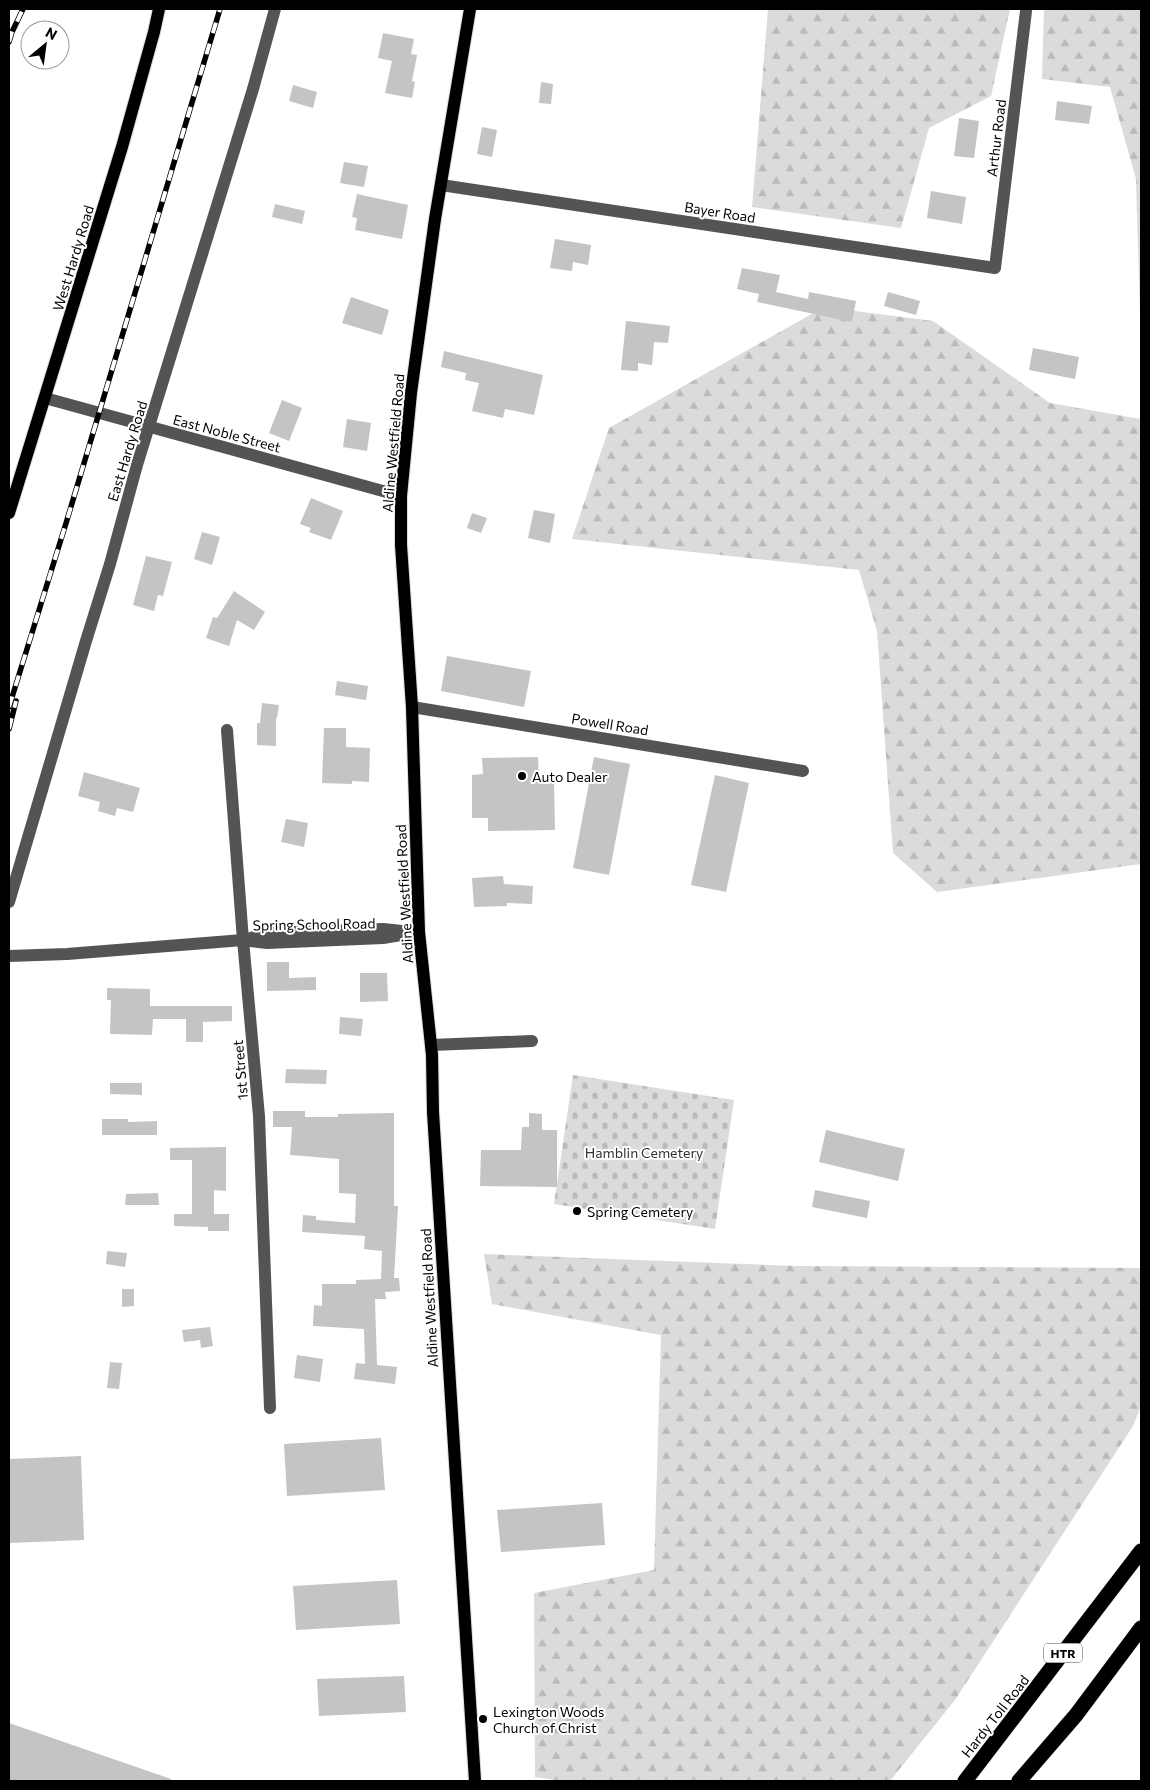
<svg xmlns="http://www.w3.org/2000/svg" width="1150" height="1790" viewBox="0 0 1150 1790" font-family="Commissioner,sans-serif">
	<defs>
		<pattern id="forest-firs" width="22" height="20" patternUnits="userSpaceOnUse" patternTransform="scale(1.25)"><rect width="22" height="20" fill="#dbdbdb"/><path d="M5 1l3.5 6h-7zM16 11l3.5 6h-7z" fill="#bababa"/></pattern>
		<pattern id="cemetery-stones" width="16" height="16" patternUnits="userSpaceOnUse" patternTransform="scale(1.25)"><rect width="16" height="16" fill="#dbdbdb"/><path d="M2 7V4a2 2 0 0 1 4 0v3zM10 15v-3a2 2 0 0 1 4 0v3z" fill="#bababa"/></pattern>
	</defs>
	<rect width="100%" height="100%" fill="#fff"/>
	<!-- forest -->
	<g fill="url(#forest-firs)">
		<path d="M768 9H1010L991 96 929 128 901 228 752 207Z"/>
		<path d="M1044 9H1141V349L1136 179 1110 87 1042 79Z"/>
		<path d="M824 307 933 321 1050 403 1141 419V864L937 892 893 853 877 631 859 570 572 539 609 428Z"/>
		<path d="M484 1254 797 1266 1141 1268V1406L1133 1426 955 1700 890 1781H561L535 1777 534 1593 654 1570 661 1335 492 1304Z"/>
	</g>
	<!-- cemetery -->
	<path fill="url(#cemetery-stones)" d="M573 1075 734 1100 715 1229 554 1204Z"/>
	<!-- building -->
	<g fill="#c4c4c4">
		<path d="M383 33 414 39 411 54 417 55 412 81 415 82 412 98 385 93 392 61 378 58Z"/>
		<path d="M541 82 553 84 551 104 539 103Z"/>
		<path d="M293 85 317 92 313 108 289 101Z"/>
		<path d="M1057 101 1092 106 1089 124 1055 120Z"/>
		<path d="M959 118 979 121 974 158 954 156Z"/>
		<path d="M482 127 497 130 492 157 477 154Z"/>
		<path d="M344 162 368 166 364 187 340 183Z"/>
		<path d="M931 191 966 197 962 224 927 218Z"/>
		<path d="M357 194 408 205 402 239 355 230 357 218 352 217Z"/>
		<path d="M275 204 305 211 302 224 272 217Z"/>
		<path d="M555 239 591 245 588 265 573 262 572 271 550 268Z"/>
		<path d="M742 268 780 275 776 292 808 299 809 292 856 301 852 322 757 302 759 294 737 289Z"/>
		<path d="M888 292 920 301 916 315 884 306Z"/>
		<path d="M351 297 389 310 382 335 342 323Z"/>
		<path d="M626 321 670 326 668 343 654 342 652 365 638 363V371L621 370Z"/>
		<path d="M1033 348 1079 357 1075 379 1029 370Z"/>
		<path d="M444 351 543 375 534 415 505 409 503 418 472 411 479 383 465 380 466 373 441 367Z"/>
		<path d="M282 400 302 408 289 441 269 433Z"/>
		<path d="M347 419 371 423 367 451 343 447Z"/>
		<path d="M311 498 343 511 331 540 309 532 311 528 300 524Z"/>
		<path d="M534 510 555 514 550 543 528 538Z"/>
		<path d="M472 513 487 518 481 533 467 528Z"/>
		<path d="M202 532 220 537 212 565 194 559Z"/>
		<path d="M146 556 172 562 163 596 158 595 154 611 133 605Z"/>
		<path d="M234 591 265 612 254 630 237 620 229 646 206 638 213 617 217 618Z"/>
		<path d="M447 656 531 671 524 707 441 691Z"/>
		<path d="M337 681 368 686 366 700 335 695Z"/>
		<path d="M262 703 279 705 277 718H276V746L257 745V723H260Z"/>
		<path d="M324 728H346V747L370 748 369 782 352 781V784L322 783Z"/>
		<path d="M538 757 539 780H554L555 830 488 831V818H472V775L483 774 482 758Z"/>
		<path d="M594 757 630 764 609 875 573 868Z"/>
		<path d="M84 772 140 788 133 812 117 808 115 816 98 811 100 802 78 796Z"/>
		<path d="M715 775 749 783 726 892 691 885Z"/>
		<path d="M286 819 308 823 304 847 281 842Z"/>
		<path d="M503 876 504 884 533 886 532 904 507 903V906L474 907 472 878Z"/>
		<path d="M267 962H289V978L316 977V990L267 991Z"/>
		<path d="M360 973H387L388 1001 360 1002Z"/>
		<path d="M107 988 150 989V1006H232V1021L203 1022V1042H186V1019H153L152 1035 110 1034 111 1000H107Z"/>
		<path d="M340 1017 363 1019 361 1036 339 1034Z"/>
		<path d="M286 1069 327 1070 326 1084 285 1083Z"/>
		<path d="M110 1083H142V1095L110 1094Z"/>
		<path d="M273 1111H305V1117H338V1114L394 1113V1206H398L394 1278H399L400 1291 385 1292 386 1299H375L377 1365 397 1367 395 1384 354 1379 356 1363 365 1364 364 1329 313 1326 314 1305 322 1306V1284H356V1280L381 1279 382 1251 364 1249 365 1236 302 1232 303 1215 316 1216V1220L355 1223 356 1194 339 1193V1159L290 1155 292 1127H273Z"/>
		<path d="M529 1113 542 1114V1130H557V1187L480 1186 481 1150H521L522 1127H529Z"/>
		<path d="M102 1119H128V1122L157 1121V1135H102Z"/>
		<path d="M826 1130 905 1149 898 1181 819 1162Z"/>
		<path d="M226 1147V1191L214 1190V1214H229V1231H208V1227L174 1226V1214H192V1160H170V1148Z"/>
		<path d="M815 1190 870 1201 867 1218 812 1207Z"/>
		<path d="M158 1193 159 1205H125L126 1194Z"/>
		<path d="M107 1251 127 1253 125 1267 106 1264Z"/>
		<path d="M122 1289H134V1306L122 1307Z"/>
		<path d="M210 1327 213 1346 201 1348 200 1340 184 1342 182 1330Z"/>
		<path d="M297 1355 323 1359 320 1382 294 1378Z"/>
		<path d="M110 1362 122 1363 119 1389 107 1388Z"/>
		<path d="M381 1438 385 1490 287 1496 284 1444Z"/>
		<path d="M81 1456 84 1540 9 1543V1459Z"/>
		<path d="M602 1503 605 1545 501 1552 497 1510Z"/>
		<path d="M397 1580 400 1624 296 1630 293 1586Z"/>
		<path d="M404 1676 406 1712 319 1716 317 1679Z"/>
		<path d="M9 1723 171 1779V1781H9Z"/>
	</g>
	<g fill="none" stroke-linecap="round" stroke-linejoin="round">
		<!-- major casing -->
		<g stroke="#dbdbdb" stroke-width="14">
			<g id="major">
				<path d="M470 9 435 219 411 393 401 496V545L412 707 419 932 432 1055 433 1112 475 1781"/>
				<path d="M9 513 122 147 154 32 159 9"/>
			</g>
		</g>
		<!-- highway casing -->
		<g stroke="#dbdbdb" stroke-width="16">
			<g id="highway">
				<path d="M965 1781 1141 1551"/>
				<path d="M1019 1781 1076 1715 1141 1628"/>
			</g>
		</g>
		<!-- minor -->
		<g stroke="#545454" stroke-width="12">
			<path d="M441 185 995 268 1026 11"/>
			<path d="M45 398 401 496"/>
			<path d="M412 707 803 771"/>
			<path d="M227 730 243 940 259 1116 270 1408"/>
			<path d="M9 902 86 641 110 564 137 465 253 89 275 9"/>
			<path d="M248 939 266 933 383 929 402 931"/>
			<path d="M9 956 67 954 243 940 267 943 383 938 419 932"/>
			<path d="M431 1045 532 1041"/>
		</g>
		<!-- major -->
		<use href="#major" stroke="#000" stroke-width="12"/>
		<!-- highway -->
		<use href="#highway" stroke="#000" stroke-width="15"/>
		<!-- rail casing -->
		<g stroke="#000" stroke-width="5.5">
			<g id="rail">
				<path d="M9 42 12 32 23 9"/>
				<path d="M9 707 67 520 220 9"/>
				<path d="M9 729 16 701"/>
			</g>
		</g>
		<!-- rail -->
		<use href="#rail" stroke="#fff" stroke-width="4" stroke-dasharray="11" stroke-linecap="butt"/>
	</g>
	<!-- markers -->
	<g fill="#000" stroke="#fff" stroke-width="2">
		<circle cx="522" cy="776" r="5"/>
		<circle cx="577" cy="1211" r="5"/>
		<circle cx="483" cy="1719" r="5"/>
	</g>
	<g text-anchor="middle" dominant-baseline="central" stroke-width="4" stroke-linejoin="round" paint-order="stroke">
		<!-- shield labels -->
		<rect fill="#fff" stroke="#4c4c4c" stroke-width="1" x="1044" y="1643.5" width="38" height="19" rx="4"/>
		<g font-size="12" font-weight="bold" fill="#000">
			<text x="1063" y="1653">HTR</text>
		</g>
		<!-- street labels -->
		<g font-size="14" fill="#000" stroke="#fff">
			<text transform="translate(996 138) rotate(-83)">Arthur Road</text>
			<text transform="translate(720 212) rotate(9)">Bayer Road</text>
			<text transform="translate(73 258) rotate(-73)">West Hardy Road</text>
			<text transform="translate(227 433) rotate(15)">East Noble Street</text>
			<text transform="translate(393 443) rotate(-85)">Aldine Westfield Road</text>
			<text transform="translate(127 451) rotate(-73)">East Hardy Road</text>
			<text transform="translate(610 724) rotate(9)">Powell Road</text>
			<text transform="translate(404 894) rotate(-93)">Aldine Westfield Road</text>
			<text transform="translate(314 924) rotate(-1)">Spring School Road</text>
			<text transform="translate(240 1070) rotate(-95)">1st Street</text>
			<text transform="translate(429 1298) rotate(-93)">Aldine Westfield Road</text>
			<text transform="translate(995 1716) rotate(-52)">Hardy Toll Road</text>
		</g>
		<!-- poi labels -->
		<g font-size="14" fill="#000" stroke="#fff" text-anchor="start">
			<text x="532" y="776">Auto Dealer</text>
			<text x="587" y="1211">Spring Cemetery</text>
			<text x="493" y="1711">Lexington Woods<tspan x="493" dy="16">Church of Christ</tspan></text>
		</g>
		<!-- park labels -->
		<g font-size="14" fill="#323232" stroke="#fff">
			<text x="644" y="1152">Hamblin Cemetery</text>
		</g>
	</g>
	<!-- border -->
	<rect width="1150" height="1790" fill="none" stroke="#000000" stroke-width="20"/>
	<!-- north arrow -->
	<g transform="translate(45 45) rotate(29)"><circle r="24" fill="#ffffff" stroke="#999999"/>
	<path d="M0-4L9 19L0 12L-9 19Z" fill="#000000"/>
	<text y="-8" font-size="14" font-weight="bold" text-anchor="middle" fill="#000000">N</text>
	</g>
</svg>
